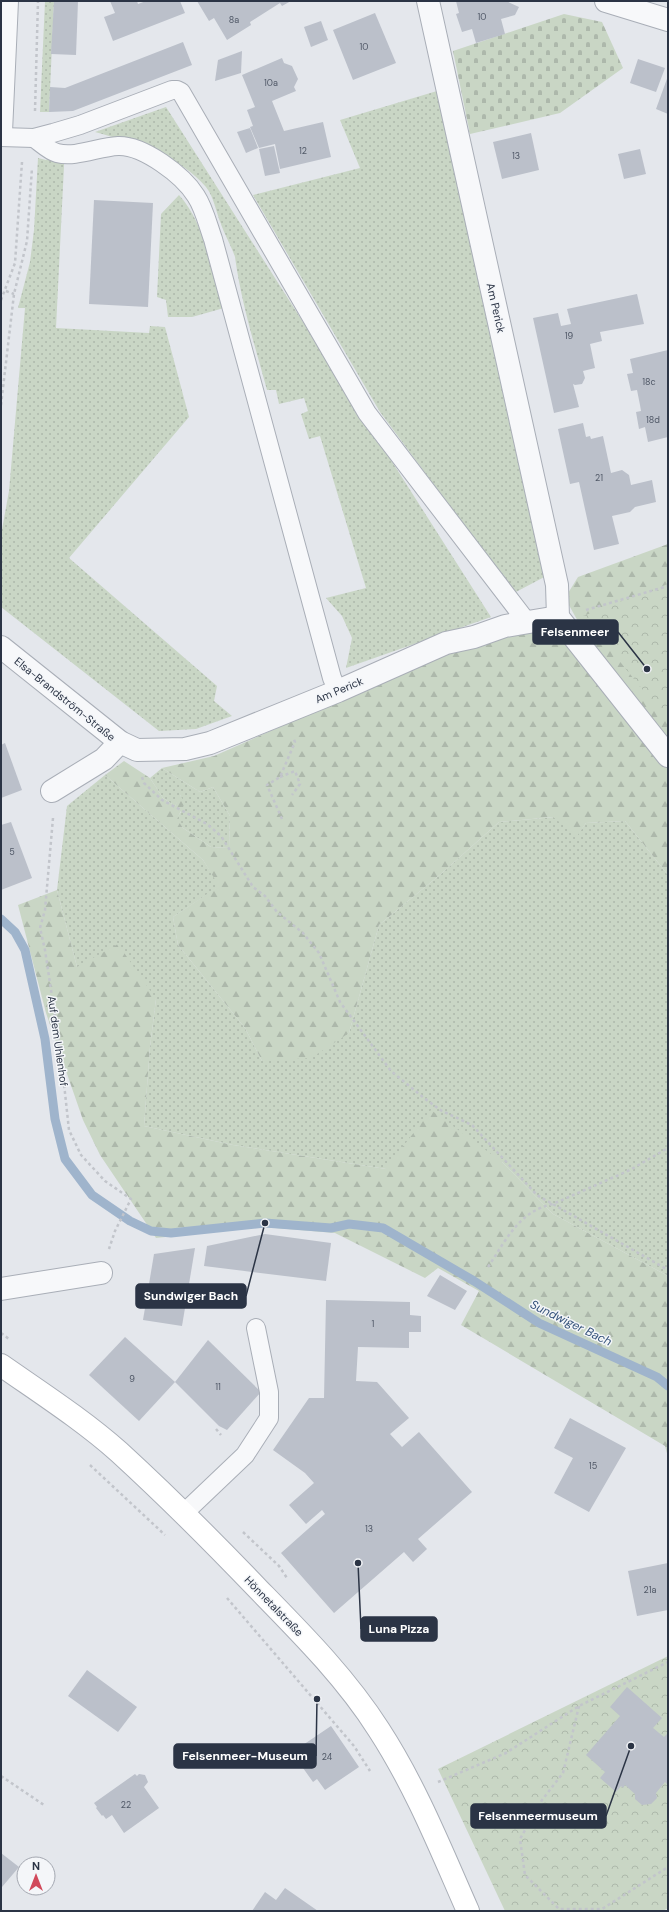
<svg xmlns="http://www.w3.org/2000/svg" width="669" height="1912" viewBox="0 0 669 1912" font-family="'DM Sans',sans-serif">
	<defs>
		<pattern id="grass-dots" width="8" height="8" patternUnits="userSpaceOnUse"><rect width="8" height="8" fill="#c9d6c5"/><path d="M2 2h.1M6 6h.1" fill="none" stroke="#adb8ab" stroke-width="1.8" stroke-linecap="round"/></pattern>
		<pattern id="forest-firs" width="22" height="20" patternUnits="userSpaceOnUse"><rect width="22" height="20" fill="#c9d6c5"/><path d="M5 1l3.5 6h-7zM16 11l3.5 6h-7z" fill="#adb8ab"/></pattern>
		<pattern id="cemetery-stones" width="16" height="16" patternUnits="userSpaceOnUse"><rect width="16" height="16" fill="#c9d6c5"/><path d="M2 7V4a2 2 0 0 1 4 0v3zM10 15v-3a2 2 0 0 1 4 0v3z" fill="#adb8ab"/></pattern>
		<pattern id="park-crowns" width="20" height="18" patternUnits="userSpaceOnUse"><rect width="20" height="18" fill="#c9d6c5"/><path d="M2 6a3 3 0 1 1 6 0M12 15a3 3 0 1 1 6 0" fill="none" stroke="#adb8ab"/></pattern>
	</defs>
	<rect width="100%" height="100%" fill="#e4e7ec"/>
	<!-- grass -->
	<g fill="url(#grass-dots)">
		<path d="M45 1H54L49 112H40Z"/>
		<path d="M437 91 550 574 514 593 380 412 253 195 360 168 340 120Z"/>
		<path d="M166 107 491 617 346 668 352 638 342 616 326 598 366 588 320 436 309 439 301 414 308 411 304 398 279 404 276 390H267C255 346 241 302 235 257 234 252 223 231 221 224 216 212 214 197 206 187 179 155 134 143 95 132Z"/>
		<path d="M65 146 56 328 149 333 150 326 165 327 189 417 69 558 217 686 214 701 232 716 196 729 159 731 1 607V535L9 491 25 308H18L30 262 34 230 38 158 46 160Z"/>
		<path d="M179 195C204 222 214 273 224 308L192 317H168L166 300 157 297 161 214Z"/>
		<path d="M162 768 200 792 213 787 230 816 229 848 211 847 183 828 176 819 181 812V795L175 806 163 798 150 778Z"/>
		<path d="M105 775 203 860 220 886 173 917 178 945 245 1028 262 1061 349 1033 379 925 442 873 499 822 554 817 577 835 586 823 625 821 668 875V1276L553 1214 502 1162 386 1169 233 1145 144 1126 150 1047 156 999 77 967 57 890 67 806Z"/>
	</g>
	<!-- forest -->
	<g fill="url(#forest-firs)">
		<path d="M668 544V742L590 643 565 598 578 577Z"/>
		<path d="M554 624 668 767V875L625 821 586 823 577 836 553 817 499 822 442 873 379 925 349 1033 311 1058 262 1061 245 1028 178 945 173 917 219 886 203 860 105 775 124 761 150 778 163 798 175 806 180 795 185 803 177 819 183 828 211 847 229 848 230 816 213 787 200 792 162 768 214 756 510 625Z"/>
		<path d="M57 890 77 967 118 944 156 999 150 1047 144 1126 233 1145 386 1169 431 1110 502 1162 553 1214 668 1276V1457L665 1446 461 1325 479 1291 438 1268 425 1278 335 1233 263 1227 156 1238 100 1155 83 1120 46 1013 18 905Z"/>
	</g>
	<!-- cemetery -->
	<path fill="url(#cemetery-stones)" d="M564 14 602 22 623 68 560 113 470 134 453 51Z"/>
	<!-- park -->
	<g fill="url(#park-crowns)">
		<path d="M668 584V721L583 616Z"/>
		<path d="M668 1656V1908L663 1911H505L438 1769Z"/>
	</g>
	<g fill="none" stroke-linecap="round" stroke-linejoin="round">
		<!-- stream -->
		<path stroke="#9fb4cc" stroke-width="9" d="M1 919 15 932 25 950 45 1039 55 1119 65 1159 92 1195 130 1221 151 1231 171 1233 265 1223 331 1228 349 1224 383 1228 474 1281 539 1323 657 1377 668 1386"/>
	</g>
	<!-- building -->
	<g fill="#bbc0ca">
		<path d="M54 1H78L76 55 51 54Z"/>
		<path d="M110 1H137L138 4 146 1H180L185 13 113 41 104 17 115 13Z"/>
		<path d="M197 1H291L282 6 280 3 250 22 251 25 227 40 214 18 209 21Z"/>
		<path d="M456 1H506L519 7 515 15 501 19 505 34 476 43 472 29 462 32 456 14 459 13Z"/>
		<path d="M375 13 396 63 353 80 333 30Z"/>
		<path d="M321 21 328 40 311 47 304 27Z"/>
		<path d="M183 42 192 65 73 111 49 112 50 87 65 88Z"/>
		<path d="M242 51 241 73 215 81 218 60Z"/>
		<path d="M282 58 284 63 292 66 298 79 294 87 296 91 272 101 284 131 323 122 331 157 280 169 275 144 259 148 250 127 253 126 247 110 255 107 242 75Z"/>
		<path d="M638 59 665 68 656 92 630 83Z"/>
		<path d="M668 76V114L656 109Z"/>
		<path d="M250 128 258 148 246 153 237 132Z"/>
		<path d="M531 133 539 170 502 179 493 142Z"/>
		<path d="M274 146 280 173 265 176 259 149Z"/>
		<path d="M640 149 646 174 624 179 618 154Z"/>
		<path d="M94 200 153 203 148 307 89 304Z"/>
		<path d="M637 294 644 324 600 332 602 341 590 344 595 368 583 371 585 378 582 384 575 385 573 384 579 407 554 413 533 318 558 313 561 326 571 324 567 309Z"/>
		<path d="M668 350V437L648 442 645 427 639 429 636 412 641 411 640 405 637 390 631 391 627 374 633 373 630 359Z"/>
		<path d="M583 423 586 437 590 436 591 439 603 436 611 473 622 470 629 475 631 485 652 480 656 502 635 507 630 512 612 516 619 544 594 550 579 482 570 484 558 429Z"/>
		<path d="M5 743 22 790 1 798V745Z"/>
		<path d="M11 822 32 878 1 890V825Z"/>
		<path d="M265 1234 331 1243 326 1281 204 1266 207 1246Z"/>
		<path d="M195 1248 182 1326 143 1320 154 1254Z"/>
		<path d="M440 1275 467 1291 455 1310 427 1296Z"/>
		<path d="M326 1300 410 1302V1315L421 1316V1332H409V1348L358 1347 356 1381 377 1382 409 1418 390 1434 402 1447 419 1432 472 1492 418 1539 427 1549 413 1562 404 1552 334 1613 281 1553 325 1514 322 1510 306 1524 289 1505 314 1483 305 1473 273 1450 309 1398H324Z"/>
		<path d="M125 1337 175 1382 139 1421 89 1375Z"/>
		<path d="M208 1340 261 1392 227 1430 219 1426 175 1382Z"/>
		<path d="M570 1418 626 1448 589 1512 554 1493 573 1458 554 1448Z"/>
		<path d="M668 1563V1610L637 1616 628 1571Z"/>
		<path d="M87 1670 137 1707 118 1732 68 1696Z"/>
		<path d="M627 1687 662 1718 653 1728 664 1737 668 1733V1785L665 1782 656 1793 657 1798 651 1804 642 1805 635 1799V1794L625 1785 623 1788 621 1786 616 1792 600 1778 605 1772 586 1755 620 1716 610 1707Z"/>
		<path d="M331 1726 359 1767 325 1790 317 1779 313 1782 303 1768 308 1765 297 1749Z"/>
		<path d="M135 1774 137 1776 139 1774 145 1775 148 1782 144 1787 159 1808 124 1833 112 1815 106 1819 103 1815 102 1816 96 1808 97 1807 94 1803Z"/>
		<path d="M1 1853 19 1867 2 1887 1 1886Z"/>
		<path d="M285 1888 318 1911H252L265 1892 276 1900Z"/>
	</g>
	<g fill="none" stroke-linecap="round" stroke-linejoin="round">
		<!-- lane casing -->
		<g stroke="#a9aeb7" stroke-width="20">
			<g id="lane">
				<path d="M1 137 34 138 53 133 80 125 172 90H177L181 92 367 413 527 622"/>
				<path d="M34 138C40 142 49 151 57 153 76 158 98 147 118 146 143 145 183 175 196 196 204 208 208 225 213 239L332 678 338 691"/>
				<path d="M183 1514 245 1455 269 1418V1392L256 1328"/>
			</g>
		</g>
		<!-- street casing -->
		<g stroke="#a9aeb7" stroke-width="24">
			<g id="street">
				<path d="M428 1 557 585 558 617 668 756"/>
				<path d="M606 1 668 20"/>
				<path d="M1 132 7 1"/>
				<path d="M1 647 120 742 137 750 185 749 210 743 338 691 446 643 474 637 505 626 558 617"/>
				<path d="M52 791 104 759 120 742"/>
				<path d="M1 1289 101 1273"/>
			</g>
		</g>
		<!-- secondary casing -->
		<g stroke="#a9aeb7" stroke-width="24">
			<path id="secondary" d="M1 1365C41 1393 83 1420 119 1452 167 1496 213 1542 258 1589 301 1633 346 1678 379 1730 416 1787 441 1850 468 1911"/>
		</g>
		<!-- path -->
		<g stroke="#c2c5cb" stroke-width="2.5" stroke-dasharray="3 3" stroke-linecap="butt">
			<path d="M35 111 38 1"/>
			<path d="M6 291 14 294"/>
			<path d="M1 300 15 263 22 162"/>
			<path d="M1 405 14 294 27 241 32 168"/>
			<path d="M586 610 668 586"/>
			<path d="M142 777 144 783 162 800 207 824 221 836 253 887 265 896 277 912 303 933 319 953 340 1002 391 1071 424 1098 442 1111 472 1125 537 1195 668 1270"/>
			<path d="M280 777 295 771 300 784 292 795"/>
			<path d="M53 818 45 910 40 928 45 950 61 1056 69 1130 81 1155 105 1181 131 1199 115 1231 109 1249"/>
			<path d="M282 819 267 785 280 777 295 742 293 737"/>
			<path d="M488 1267C506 1240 519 1211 553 1204L630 1170 668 1148"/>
			<path d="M1 1333 9 1339"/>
			<path d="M216 1429 221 1435"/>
			<path d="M90 1465 165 1535"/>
			<path d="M243 1532 279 1566 287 1578"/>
			<path d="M227 1598 354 1746 370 1771"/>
			<path d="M579 1706 563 1773 542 1800 520 1839 525 1875 559 1909H602L668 1867"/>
			<path d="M1 1776 44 1805"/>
			<path d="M438 1782 506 1753 579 1706 668 1662"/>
		</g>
		<!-- lane -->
		<use href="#lane" stroke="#f7f8fa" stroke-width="18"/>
		<!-- street -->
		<use href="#street" stroke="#f7f8fa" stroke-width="22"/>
		<!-- secondary -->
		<use href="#secondary" stroke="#fff" stroke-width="22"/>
	</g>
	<g text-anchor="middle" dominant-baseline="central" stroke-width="3" stroke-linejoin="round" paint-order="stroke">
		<!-- number labels -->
		<g font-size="9" fill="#4f5766">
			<text x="482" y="17">10</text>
			<text x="234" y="20">8a</text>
			<text x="364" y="47">10</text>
			<text x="271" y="83">10a</text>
			<text x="303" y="151">12</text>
			<text x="516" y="156">13</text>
			<text x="569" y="336">19</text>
			<text x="649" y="382">18c</text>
			<text x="653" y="420">18d</text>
			<text x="599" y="478">21</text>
			<text x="12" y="852">5</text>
			<text x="373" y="1324">1</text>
			<text x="132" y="1379">9</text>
			<text x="218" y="1387">11</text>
			<text x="593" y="1466">15</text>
			<text x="369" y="1529">13</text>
			<text x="650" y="1590">21a</text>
			<text x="327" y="1757">24</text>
			<text x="126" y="1805">22</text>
		</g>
		<!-- street labels -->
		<g font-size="11" fill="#2b3445" stroke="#f4f6f9">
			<text transform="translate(496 308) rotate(77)">Am Perick</text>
			<text transform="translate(339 690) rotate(-23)">Am Perick</text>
			<text transform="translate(65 699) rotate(39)">Elsa-Brandström-Straße</text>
			<text transform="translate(58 1041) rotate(82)">Auf dem Uhlenhof</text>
			<text transform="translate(274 1606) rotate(46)">Hönnetalstraße</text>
		</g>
		<!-- water labels -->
		<g font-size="12" font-style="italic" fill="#34527a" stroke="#f4f6f9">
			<text transform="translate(571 1323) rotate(26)">Sundwiger Bach</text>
		</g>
	</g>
	<!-- callouts -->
	<path fill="none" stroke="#2b3445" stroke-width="1.5" d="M647 669L618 632M265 1223L246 1296M358 1563L361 1629M317 1699L316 1756M631 1746L606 1816"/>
	<g fill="#2b3445" stroke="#f4f6f9" stroke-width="1.5">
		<circle cx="647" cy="669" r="4"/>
		<circle cx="265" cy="1223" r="4"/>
		<circle cx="358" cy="1563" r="4"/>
		<circle cx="317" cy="1699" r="4"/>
		<circle cx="631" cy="1746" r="4"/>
	</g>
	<g fill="#2b3445" stroke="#2b3445" stroke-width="1.5">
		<rect x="533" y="620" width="85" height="24" rx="4"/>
		<rect x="136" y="1284" width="110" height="24" rx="4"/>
		<rect x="361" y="1617" width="76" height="24" rx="4"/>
		<rect x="174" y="1744" width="142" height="24" rx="4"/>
		<rect x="471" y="1804" width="135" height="24" rx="4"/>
	</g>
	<g font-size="12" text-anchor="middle" font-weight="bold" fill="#fff">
		<text x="575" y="636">Felsenmeer</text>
		<text x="191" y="1300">Sundwiger Bach</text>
		<text x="399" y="1633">Luna Pizza</text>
		<text x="245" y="1760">Felsenmeer-Museum</text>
		<text x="538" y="1820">Felsenmeermuseum</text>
	</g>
	<!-- border -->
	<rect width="669" height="1912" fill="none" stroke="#2b3445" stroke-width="4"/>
	<!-- north arrow -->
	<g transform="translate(36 1876)"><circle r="19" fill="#f4f6f9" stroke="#a4a8b1"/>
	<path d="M0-3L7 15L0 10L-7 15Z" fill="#d1495b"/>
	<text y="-6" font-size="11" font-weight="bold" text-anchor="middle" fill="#2b3445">N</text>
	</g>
</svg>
